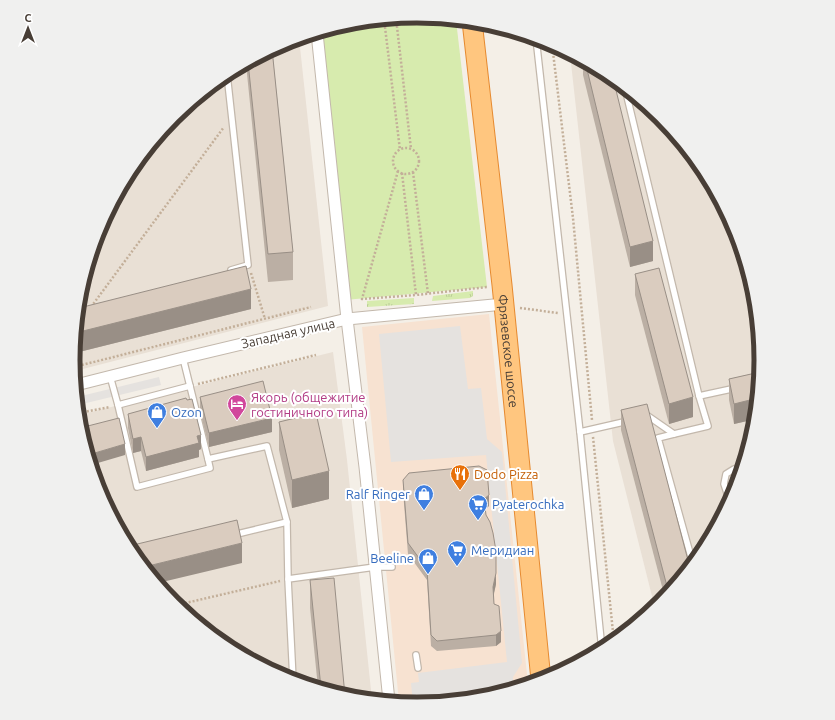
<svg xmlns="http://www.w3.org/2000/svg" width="835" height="720" viewBox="0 0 835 720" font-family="Ubuntu,sans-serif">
	<defs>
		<pattern id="grass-tufts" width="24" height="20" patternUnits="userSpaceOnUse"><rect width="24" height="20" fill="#d7ebae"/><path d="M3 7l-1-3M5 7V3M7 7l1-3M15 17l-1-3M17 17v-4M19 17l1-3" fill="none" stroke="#bacb96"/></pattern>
	</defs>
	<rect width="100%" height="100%" fill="#f4efe7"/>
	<!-- residential -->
	<g fill="#e9e0d5">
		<path d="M299 38 328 306 75 371 74 360 80 293 100 228 132 169 174 117 227 74 286 42Z"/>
		<path d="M570 54 609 74 661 117 704 169 735 229 755 293 761 360 755 427 735 492 703 551 661 603 655 608 613 441Z"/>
		<path d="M333 352 347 460 372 700 350 697 286 678 226 646 174 603 131 551 100 491 80 427 79 415Z"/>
	</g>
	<!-- commercial -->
	<path fill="#f7e2d1" d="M489 314 528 684 484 697 417 704 399 702 362 327Z"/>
	<!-- grass -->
	<g fill="url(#grass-tufts)">
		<path d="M473 291V296L470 298 432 301 433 296Z"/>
		<path d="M414 298V304L367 307V301Z"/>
	</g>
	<!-- green -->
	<path fill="#d7ebae" d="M418 16 456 20 487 287 345 300 320 32 351 23Z"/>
	<!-- parking -->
	<g fill="#e5e2df">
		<path d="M460 326 468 389 481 388 487 439 502 452 522 663 513 677V689L484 697 417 704H413L411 683 419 682 418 673 507 662 486 455 391 462 379 334Z"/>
		<path d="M159 377 161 385 78 405 77 397Z"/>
	</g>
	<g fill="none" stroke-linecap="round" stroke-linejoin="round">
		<!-- service casing -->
		<g stroke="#c3b8ac" stroke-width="8">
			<g id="service">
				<path d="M536 38 580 432 602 650"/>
				<path d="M227 74 248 265 231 270"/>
				<path d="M625 88 699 396 736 388"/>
				<path d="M183 358 208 459 267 446 287 522 288 579"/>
				<path d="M110 376 118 405 190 386"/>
				<path d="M118 405 137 487 210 468 208 459"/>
				<path d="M644 417 648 416 674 434 708 426 699 396"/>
				<path d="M580 432 628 421"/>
				<path d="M674 434 658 438 693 564"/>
				<path d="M730 502 724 484 726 474 734 469 743 466"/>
				<path d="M233 535 287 522"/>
				<path d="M416 655 418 668"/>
				<path d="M293 680 288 579 375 567H392"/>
			</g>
		</g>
		<!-- minor casing -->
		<g stroke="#c3b8ac" stroke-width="13">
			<g id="minor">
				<path d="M317 33 347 319 365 467 389 701"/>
				<path d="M76 385 183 358 347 319 504 304"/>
			</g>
		</g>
		<!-- trunk casing -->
		<g stroke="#e68a30" stroke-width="21">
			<g id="trunk">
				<path id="s1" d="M472 21 502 285 541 680"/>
			</g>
		</g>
		<!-- path -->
		<g stroke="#c3af99" stroke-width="2.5" stroke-dasharray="2 2" stroke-linecap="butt">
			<path d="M396 18 411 149"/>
			<path d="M384 19 400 150"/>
			<path d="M552 44 573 218 592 420"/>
			<circle cx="406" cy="161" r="13"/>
			<path d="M398 171 362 299 416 295"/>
			<path d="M413 172 428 294"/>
			<path d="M402 173 416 295 487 287"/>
			<path d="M251 273 265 319"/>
			<path d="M91 307 224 127"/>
			<path d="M520 308 558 313"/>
			<path d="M74 367 311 307"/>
			<path d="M198 384 316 355"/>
			<path d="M79 413 110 407"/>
			<path d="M593 437 614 642"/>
			<path d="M177 605 280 581"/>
		</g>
		<!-- service -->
		<use href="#service" stroke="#fff" stroke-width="5.5"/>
		<!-- minor -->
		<use href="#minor" stroke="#fff" stroke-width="11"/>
		<!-- trunk -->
		<use href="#trunk" stroke="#ffc67f" stroke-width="19"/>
	</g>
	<!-- wall -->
	<g fill="#bbafa4">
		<path d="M272 49 293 252V280L268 282 246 64Z"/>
		<path d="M583 60 609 74 653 261 630 267 583 75Z"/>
		<path d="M635 274 693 417 669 424 635 295Z"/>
		<path d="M79 308 251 309 79 352 76 339Z"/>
		<path d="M760 372 756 419 734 424 729 400V379Z"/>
		<path d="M200 397 272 432 209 447 200 411Z"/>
		<path d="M621 410 690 568 665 598 621 430Z"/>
		<path d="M128 414 201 449 199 450V457L146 471 141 451 133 453 128 428Z"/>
		<path d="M279 422 329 499 292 508 279 450Z"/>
		<path d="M403 480 489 506 485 509 496 584 494 594V604L501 642 496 646 437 651 431 646 427 580 408 554 403 491Z"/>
		<path d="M310 580 345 696 318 688 310 608Z"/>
	</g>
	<!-- shaded-wall -->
	<g fill="#998f86">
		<path d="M653 241V261L630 267V247Z"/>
		<path d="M251 289V309L79 352V332Z"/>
		<path d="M693 397V417L669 424V404Z"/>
		<path d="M758 398 756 419 734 424V404Z"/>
		<path d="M272 418V432L209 447V433Z"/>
		<path d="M201 435V449L199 450V457L146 471V457L197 436Z"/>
		<path d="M141 437V451L133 453V439Z"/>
		<path d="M125 444V455L91 465 88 455Z"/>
		<path d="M329 471V499L292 508V480Z"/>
		<path d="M489 495V506L484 510V499Z"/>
		<path d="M242 543V563L158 583 144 567Z"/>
		<path d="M496 573V584L493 597V587Z"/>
		<path d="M501 631V642L496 646V635Z"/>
	</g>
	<!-- building -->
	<g fill="#daccbf" stroke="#998f86">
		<path d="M272 49 293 252 268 254 248 62Z"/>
		<path d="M585 61 609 74 613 78 653 241 630 247Z"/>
		<path d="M246 266 251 289 79 332 77 324 79 308Z"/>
		<path d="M659 268 693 397 669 404 635 274Z"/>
		<path d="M760 372 758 398 734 404 729 379Z"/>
		<path d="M263 381 272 418 209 433 200 397Z"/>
		<path d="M186 398 187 400 192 399 201 435 197 436 199 443 146 457 141 437 133 439 128 414Z"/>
		<path d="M647 404 690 568 669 594 621 410Z"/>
		<path d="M316 413 329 471 292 480 279 422Z"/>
		<path d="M119 418 125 444 88 455 80 428Z"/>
		<path d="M479 466 487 470 489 495 484 499 486 515 490 522 493 533 496 551V573L493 587 494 604 499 606 501 631 496 635 437 641 431 635 427 569 408 543 403 480 409 473Z"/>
		<path d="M237 520 242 543 144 567 131 551 129 546Z"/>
		<path d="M334 578 345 696 321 688 310 580Z"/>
	</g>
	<!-- icons -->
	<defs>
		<g id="hotel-pin" transform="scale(1)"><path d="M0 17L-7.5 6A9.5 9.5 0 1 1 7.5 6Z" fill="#d1479c" stroke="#fff"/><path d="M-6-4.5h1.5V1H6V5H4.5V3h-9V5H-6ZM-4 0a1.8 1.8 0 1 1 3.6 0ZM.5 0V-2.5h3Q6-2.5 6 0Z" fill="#fff"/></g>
		<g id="shop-pin" transform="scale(1)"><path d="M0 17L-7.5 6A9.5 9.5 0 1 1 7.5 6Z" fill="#3f7fe0" stroke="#fff"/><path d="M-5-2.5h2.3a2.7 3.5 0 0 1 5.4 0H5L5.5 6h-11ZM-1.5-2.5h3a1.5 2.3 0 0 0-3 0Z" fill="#fff"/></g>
		<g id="restaurant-pin" transform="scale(1)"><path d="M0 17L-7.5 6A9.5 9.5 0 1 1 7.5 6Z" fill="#e8710a" stroke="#fff"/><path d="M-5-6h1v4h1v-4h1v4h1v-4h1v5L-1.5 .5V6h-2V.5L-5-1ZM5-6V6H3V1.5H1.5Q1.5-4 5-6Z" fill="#fff"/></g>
		<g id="supermarket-pin" transform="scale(1)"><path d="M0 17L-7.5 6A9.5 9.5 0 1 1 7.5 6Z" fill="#3f7fe0" stroke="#fff"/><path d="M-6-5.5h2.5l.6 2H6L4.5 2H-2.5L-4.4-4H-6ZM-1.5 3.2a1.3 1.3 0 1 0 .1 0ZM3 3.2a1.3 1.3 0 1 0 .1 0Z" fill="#fff"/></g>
	</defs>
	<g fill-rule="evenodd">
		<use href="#hotel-pin" x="237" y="404"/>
		<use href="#shop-pin" x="157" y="412"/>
		<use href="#restaurant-pin" x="460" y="474"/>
		<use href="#shop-pin" x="424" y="494"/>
		<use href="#supermarket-pin" x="478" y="504"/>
		<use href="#supermarket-pin" x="457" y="550"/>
		<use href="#shop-pin" x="428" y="558"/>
	</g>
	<g text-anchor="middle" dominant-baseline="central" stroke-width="4" stroke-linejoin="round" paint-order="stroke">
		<!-- street labels -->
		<g font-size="13" fill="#483e36" stroke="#fff">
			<text transform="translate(288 333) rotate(-13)">Западная улица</text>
			<text stroke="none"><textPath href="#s1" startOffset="332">Фрязевское шоссе</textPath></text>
		</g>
		<!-- hotel labels -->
		<g font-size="13" fill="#b23c85" stroke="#fff" text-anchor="start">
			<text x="251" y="397">Якорь (общежитие<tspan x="251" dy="15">гостиничного типа)</tspan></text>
		</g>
		<!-- shop labels -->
		<g font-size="13" fill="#366cbe" stroke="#fff" text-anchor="start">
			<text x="171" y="412">Ozon</text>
			<text x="410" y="494" text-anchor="end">Ralf Ringer</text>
			<text x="492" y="504">Pyaterochka</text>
			<text x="471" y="550">Меридиан</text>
			<text x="414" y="558" text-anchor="end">Beeline</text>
		</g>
		<!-- food labels -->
		<g font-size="13" fill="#c56008" stroke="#fff" text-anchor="start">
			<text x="474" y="474">Dodo Pizza</text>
		</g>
	</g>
	<!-- crop -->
	<path d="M0 0H835V720H0ZM80 360a337 337 0 1 1 674 0a337 337 0 1 1-674 0Z" fill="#f0f0ef" fill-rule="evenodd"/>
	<path fill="none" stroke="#483e36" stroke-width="5" d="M80 360a337 337 0 1 1 674 0a337 337 0 1 1-674 0Z"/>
	<!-- north arrow -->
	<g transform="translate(28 28)" stroke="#ffffff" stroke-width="3" paint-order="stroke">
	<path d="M0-3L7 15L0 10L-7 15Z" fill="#483e36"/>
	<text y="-6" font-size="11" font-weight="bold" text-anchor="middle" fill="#483e36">С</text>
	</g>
</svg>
